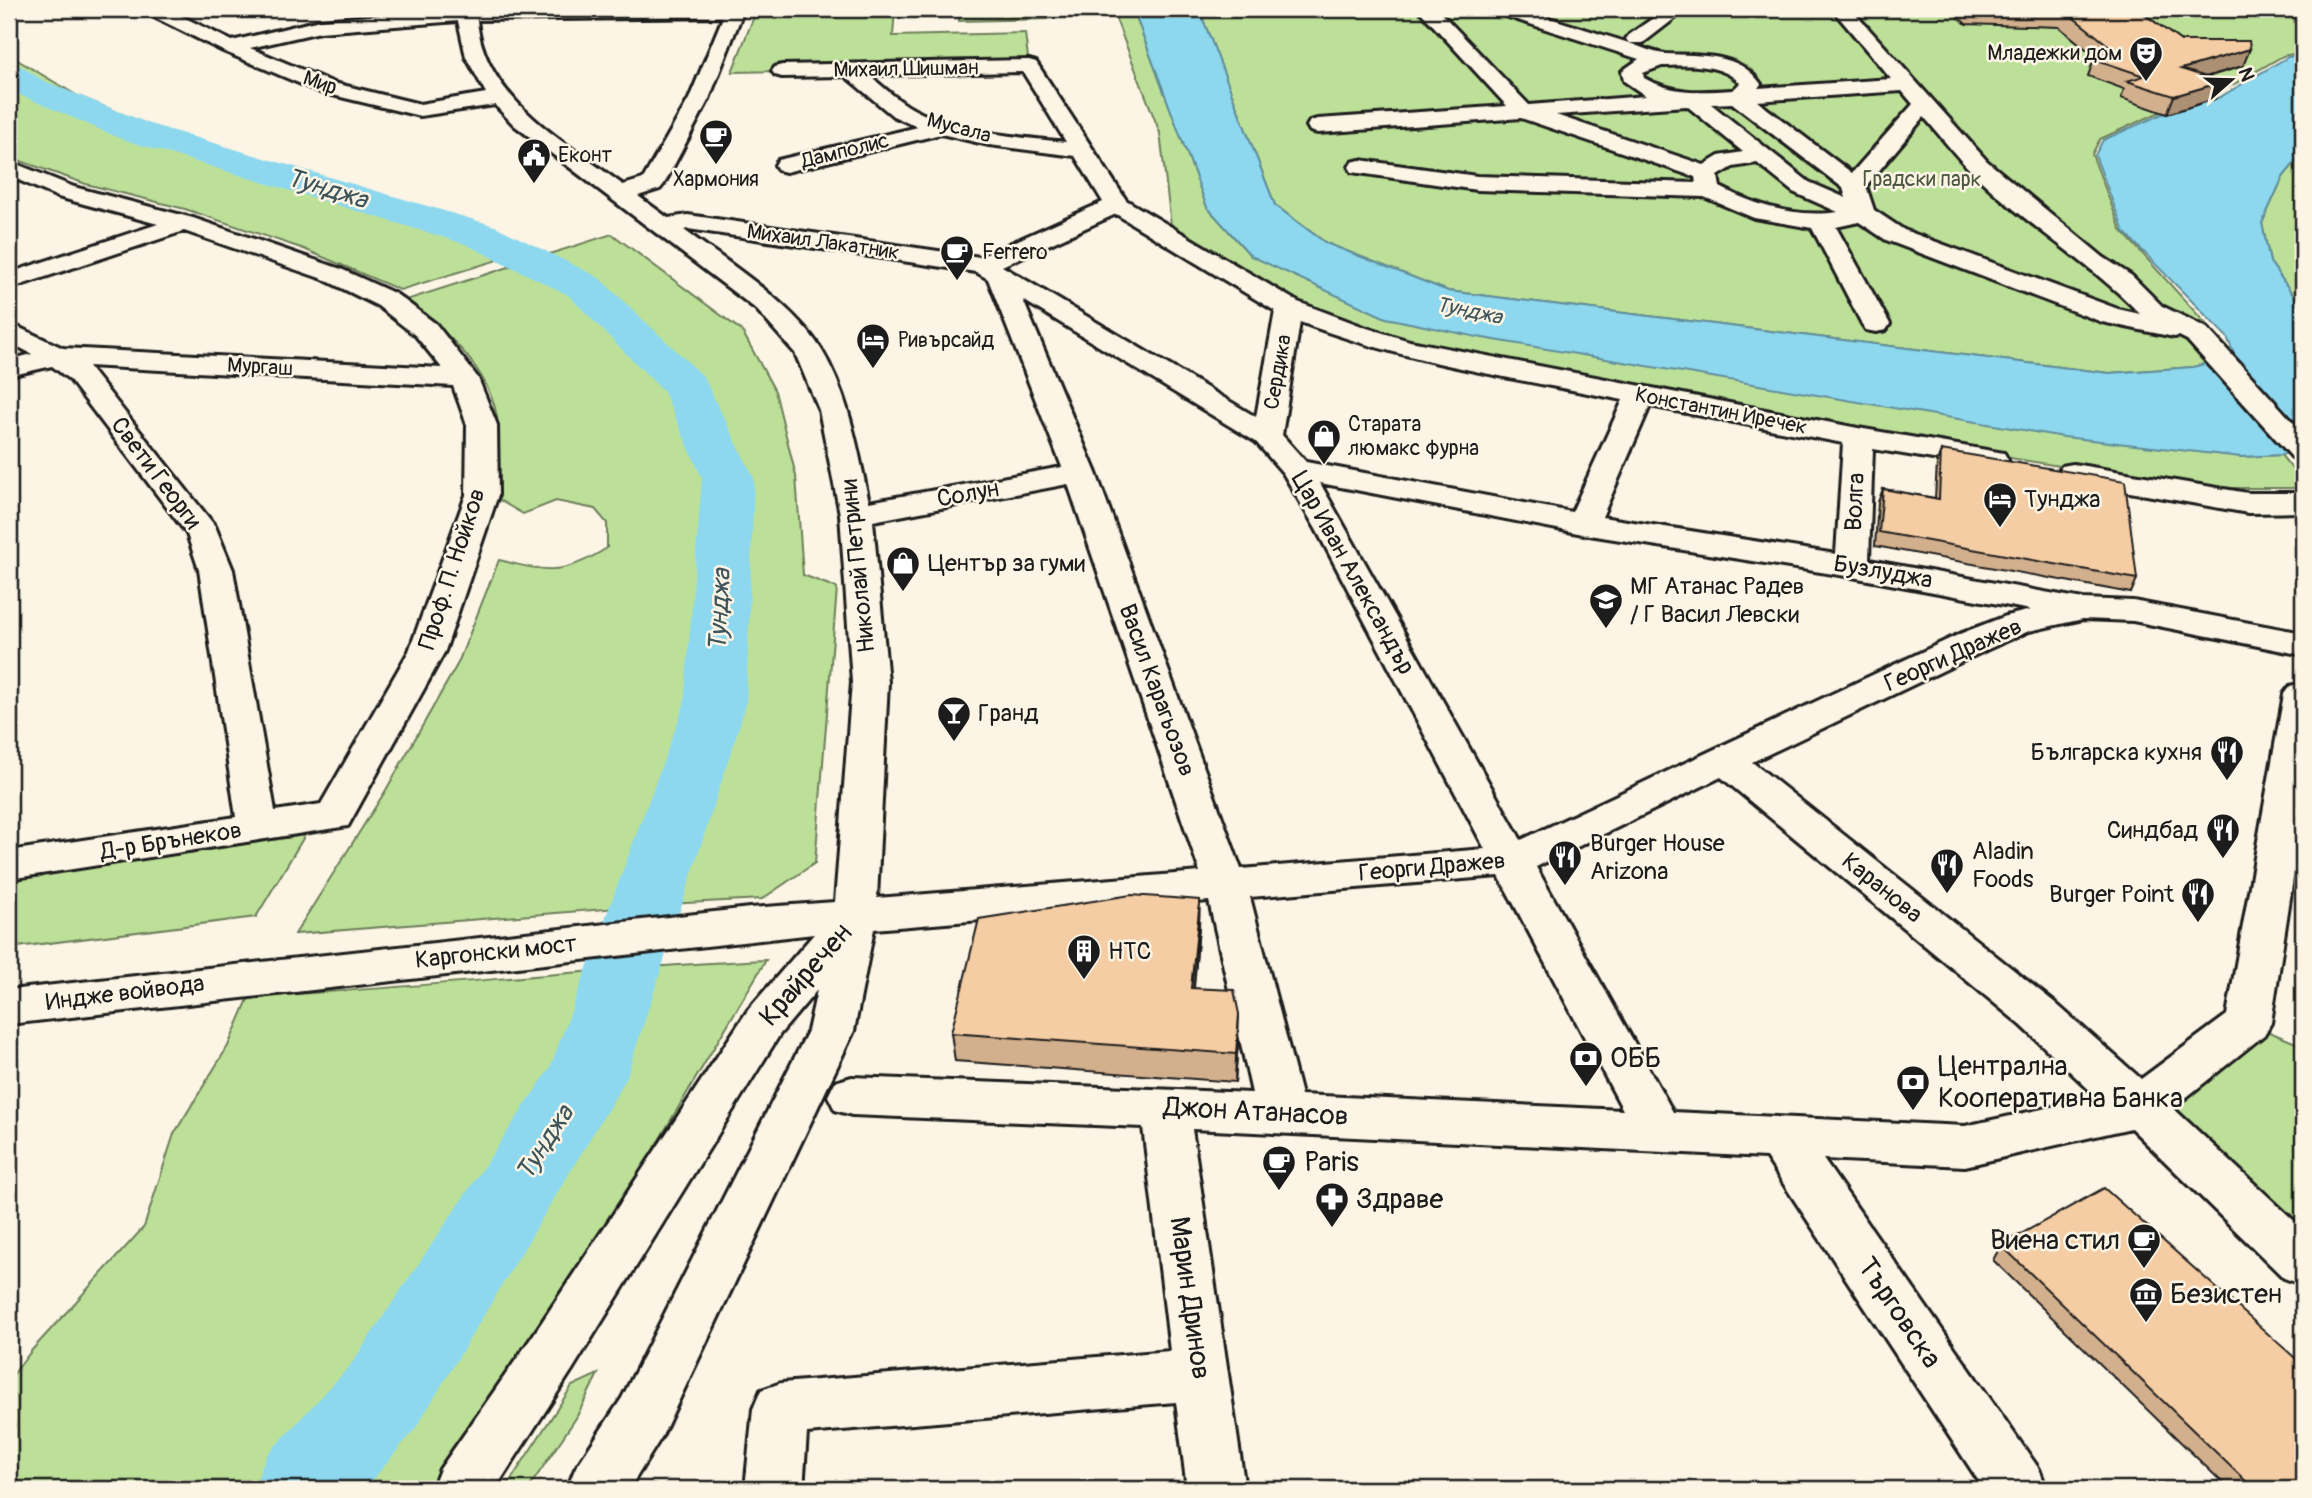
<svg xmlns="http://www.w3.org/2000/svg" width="2312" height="1498" viewBox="0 0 2312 1498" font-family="Pangolin,sans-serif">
	<rect width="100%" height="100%" fill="#fcf5e5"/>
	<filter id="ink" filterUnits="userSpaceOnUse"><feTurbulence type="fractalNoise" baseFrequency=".0143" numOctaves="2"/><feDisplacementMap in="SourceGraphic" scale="14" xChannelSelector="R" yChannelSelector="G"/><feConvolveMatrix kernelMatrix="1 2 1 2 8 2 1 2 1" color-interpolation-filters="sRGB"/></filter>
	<g filter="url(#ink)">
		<!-- green -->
		<g fill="#bde099" stroke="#6c7e5a" stroke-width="2">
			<path d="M757 9H895L893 36 1025 33 1029 66 732 72Z"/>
			<path d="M959 9H1046L1047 19 959 21Z"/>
			<path d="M1112 9H1133L1207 207 1251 256 2241 457 2281 455 2303 482V488H2232L2145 480 1864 434 1411 344 1309 311 1172 234 1160 133Z"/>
			<path d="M1199 9H2303V52L2283 56 2215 95 2158 113 2100 139 2092 154 2121 230 2235 356 2193 367 2109 373 1448 291 1326 243 1275 205Z"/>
			<path d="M9 55 78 96 161 130 487 229 527 251 400 290 304 249 185 209 86 184 12 158 9 156Z"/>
			<path d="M2303 153V309L2270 262 2262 223 2283 177Z"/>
			<path d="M612 234 742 331 775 391 796 476 803 575 837 588 815 863 762 899 667 904 295 934 386 790 458 663 499 560C547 572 563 576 607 548V523L595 509 556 501 523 514 499 500C499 475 500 449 498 424 492 370 445 330 406 300Z"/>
			<path d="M305 835 256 917 9 948V880Z"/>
			<path d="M766 960 482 1438 447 1489H9V1380L32 1350 144 1227 174 1134 228 1046 249 997C421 988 593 968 766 960Z"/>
			<path d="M2248 1023 2303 1046V1262L2140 1107Z"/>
			<path d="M598 1374 576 1418 528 1489H505L572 1386Z"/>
		</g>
		<!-- water -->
		<path fill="#8dd8ee" stroke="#608d9a" stroke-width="2" d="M1133 9H1199L1275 205 1326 243 1448 291 2109 373 2193 367 2235 356 2227 337 2124 232 2095 155 2103 140 2162 114 2220 97 2288 57 2303 54V153L2283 177 2262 223 2270 262 2303 309V449L2281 455 2241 457 2064 437 1477 337 1386 318 1251 256 1207 207Z"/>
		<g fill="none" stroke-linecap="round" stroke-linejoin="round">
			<!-- river -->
			<path fill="#8dd8ee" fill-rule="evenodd" d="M9 63 21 66 42 80 150 124 495 226 598 277 703 376 754 478 746 705 626 1079 416 1428 365 1489H253L267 1455 350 1366 550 1068 684 705 702 478 664 392 568 295 465 244 124 140 18 94 9 88Z"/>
			<!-- minor casing -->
			<g stroke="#1c1c1c" stroke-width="6">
				<g id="minor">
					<path d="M144 9H167L232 41 320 20 458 9H744L709 99 664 184 660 189 638 196 668 218 688 215 980 257 1103 202 1075 156 989 145 941 134 786 172 778 170 775 165 778 160 918 127 893 116 845 76 782 77 775 75 772 71 775 67 782 65 1029 60 1036 62 1126 200 1298 302 1367 328 1410 341 1858 428 2004 453 2008 460 2004 467 1993 469 1873 449 1869 560 2083 599 2133 601 2303 633V655L2133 621 2083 619 2029 631 1988 649 1752 762 2054 1002 2141 1079 2227 1015 2284 694 2290 686 2303 683V813L2271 1023 2264 1035 2173 1108 2303 1229V1285L2284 1278 2131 1128 1965 1166 1823 1159 2039 1469 2047 1489H1984L1766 1157 1192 1129 1245 1489H1187L1176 1402 807 1433 803 1489H745L753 1409 761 1390 781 1383 1170 1351 1143 1127 852 1115 835 1110 828 1096 835 1082 852 1077 1252 1093 1209 901 874 929 854 1031 662 1436 629 1489H567L575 1469 622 1398 808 1031 817 990 780 1034 572 1370 495 1489H432L440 1469 534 1334 748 1010 814 934 9 1024V990L750 908 835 902 852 682 840 514 819 410 795 353 756 309 514 125 495 105 420 116 320 92 223 51 146 13ZM723 17 689 99 643 179 623 185C566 142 484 100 477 20ZM458 21 466 57 486 93 420 104 334 83 250 48 320 32ZM1023 72 1066 142C1016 137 951 132 908 106 894 97 882 86 869 75ZM1116 214 1275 311 1256 417 1002 266ZM688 229 976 272 988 279 1062 467 869 502C858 450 849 395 821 349 792 303 727 262 684 230ZM1023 300 1256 442 1283 473 1316 529 1485 849 1241 869 1096 473ZM1300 322C1404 362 1514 378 1623 400L1572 512 1306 462 1282 435ZM1650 406 1843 443 1836 554 1602 517ZM1320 483 1583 534 1852 577 2031 610 2006 616 1962 633 1521 840ZM1068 484 1200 872 877 898 888 682 873 521ZM1721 777 2022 1026 2097 1097 1965 1126 1673 1112 1536 867ZM1499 876 1623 1110 1301 1095 1250 897Z"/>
					<path d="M1418 9H1437L1529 105 1646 96 1624 81 1622 71 1639 59 1496 13 1494 9H1521L1629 43 1626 39 1629 35 1666 9H1687L1643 43H1629C1641 47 1654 53 1666 54 1701 56 1739 52 1761 84L1758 88 1891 79 1832 9H1851L1987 161 2103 257 2132 276 2162 306 2207 328 2303 433V460L2292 457 2187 340 2179 336 2174 337 2102 322 1886 240 1859 222 1836 227 1890 324 1886 330 1876 332 1866 330 1862 324 1812 228 1754 218 1704 197 1477 190 1352 172 1349 167 1352 162 1360 160 1477 176 1696 183 1695 177 1521 118 1318 133 1310 131 1307 126 1310 121 1318 119 1507 106ZM1662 66C1687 65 1722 63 1740 83L1733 90C1700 92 1673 94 1644 78L1643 73ZM1902 91 1913 104 1852 173 1757 101ZM1732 103 1843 188 1846 198 1809 182 1711 104ZM1687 106 1743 152 1719 156 1704 165 1556 115ZM1924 117C1940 135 1954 154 1970 170 2023 223 2089 261 2140 314L2118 309 1904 230 1874 210 1866 186ZM1757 163 1793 192 1838 212C1797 218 1756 206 1720 187L1718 176 1733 167Z"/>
					<path d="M9 161 74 187 193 218 341 269 396 294 436 324 478 378 497 425 498 495 445 651 348 826 9 879V851L236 817 199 570 187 534 70 380 52 366 9 376V360L32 354 9 342V323L63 348 442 368 416 336 378 306 323 279 184 231 9 289V273L158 224 58 197 9 176ZM88 366 453 386 467 425 466 495 409 651 321 804 275 811 233 570 215 526Z"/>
					<path d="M2073 464 2248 493H2303V512L2248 513 2062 480 2057 473 2062 466Z"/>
				</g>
			</g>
			<!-- minor -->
			<use href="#minor" fill="#fcf5e5" fill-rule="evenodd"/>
		</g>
		<!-- wall -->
		<g fill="#d3b08d" stroke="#1c1c1c" stroke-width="2">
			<path d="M1949 9H2137L2181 41 2243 66 2207 77 2222 82 2215 99 2167 114 2121 98 2124 89 2088 76 2094 59 2097 58 2059 27 1966 24Z"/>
			<path d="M1941 450 2137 579 2131 593 1875 546 1878 502 1883 489 1935 498 1937 463Z"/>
			<path d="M1199 927 1194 988 1238 1042 1235 1082 955 1061 951 1033Z"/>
			<path d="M2001 1245 2303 1489H2229L1993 1260Z"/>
		</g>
		<!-- shaded-wall -->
		<g fill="#ac9073" stroke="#1c1c1c" stroke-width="2">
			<path d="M2250 49 2243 66 2174 86 2181 69Z"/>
			<path d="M2222 82 2215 99 2167 114 2174 96Z"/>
			<path d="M1200 900 1199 927 1191 1016V988Z"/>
			<path d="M1239 1014 1238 1042 1235 1082 1236 1054Z"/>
		</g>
		<!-- building -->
		<g fill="#f5cda4" stroke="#1c1c1c" stroke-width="2">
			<path d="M2000 9H2137L2181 41H2249L2250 49 2181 69 2222 82 2174 96 2127 81 2144 76 2094 59 2118 53 2065 11Z"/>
			<path d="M1941 450 2125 481 2137 579 1879 532 1883 489 1939 499Z"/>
			<path d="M1131 895 1200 900 1191 988 1234 990 1239 1014 1236 1054 951 1033 979 919Z"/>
			<path d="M2104 1188 2303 1365V1489H2254L2001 1245Z"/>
		</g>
	</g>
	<!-- icons -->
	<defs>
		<g id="theatre-pin" transform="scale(1.75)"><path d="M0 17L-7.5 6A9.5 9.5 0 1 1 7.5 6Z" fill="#1c1c1c" stroke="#fcf5e5"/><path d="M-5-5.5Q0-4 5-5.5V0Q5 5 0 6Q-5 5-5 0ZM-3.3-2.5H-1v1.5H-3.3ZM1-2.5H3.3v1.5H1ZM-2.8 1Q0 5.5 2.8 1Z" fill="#fff"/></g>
		<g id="cafe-pin" transform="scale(1.75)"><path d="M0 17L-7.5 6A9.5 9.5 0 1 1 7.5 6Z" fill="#1c1c1c" stroke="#fcf5e5"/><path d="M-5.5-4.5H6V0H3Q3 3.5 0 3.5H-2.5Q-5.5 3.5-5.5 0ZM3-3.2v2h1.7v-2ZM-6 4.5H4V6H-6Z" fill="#fff"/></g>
		<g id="civic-pin" transform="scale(1.75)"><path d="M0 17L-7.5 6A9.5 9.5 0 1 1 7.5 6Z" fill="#1c1c1c" stroke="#fcf5e5"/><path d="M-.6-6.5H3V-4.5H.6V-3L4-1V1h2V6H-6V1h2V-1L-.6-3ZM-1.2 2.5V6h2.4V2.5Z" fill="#fff"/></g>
		<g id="hotel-pin" transform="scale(1.75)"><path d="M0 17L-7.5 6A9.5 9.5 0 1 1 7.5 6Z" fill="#1c1c1c" stroke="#fcf5e5"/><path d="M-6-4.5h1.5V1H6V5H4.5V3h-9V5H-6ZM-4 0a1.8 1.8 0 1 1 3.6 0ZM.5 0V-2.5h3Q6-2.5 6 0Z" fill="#fff"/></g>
		<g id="shop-pin" transform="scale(1.75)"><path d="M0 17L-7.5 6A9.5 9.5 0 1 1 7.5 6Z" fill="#1c1c1c" stroke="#fcf5e5"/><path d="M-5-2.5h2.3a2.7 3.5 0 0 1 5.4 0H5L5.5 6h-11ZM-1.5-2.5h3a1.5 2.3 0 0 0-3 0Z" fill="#fff"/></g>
		<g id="school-pin" transform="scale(1.75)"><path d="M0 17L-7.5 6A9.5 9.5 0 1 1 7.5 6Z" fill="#1c1c1c" stroke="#fcf5e5"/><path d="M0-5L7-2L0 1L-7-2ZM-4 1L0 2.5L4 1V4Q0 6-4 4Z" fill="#fff"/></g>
		<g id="bar-pin" transform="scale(1.75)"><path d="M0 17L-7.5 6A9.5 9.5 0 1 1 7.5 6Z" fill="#1c1c1c" stroke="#fcf5e5"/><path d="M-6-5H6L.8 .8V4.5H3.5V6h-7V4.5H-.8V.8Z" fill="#fff"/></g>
		<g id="restaurant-pin" transform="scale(1.75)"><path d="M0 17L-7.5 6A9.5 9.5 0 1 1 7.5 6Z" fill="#1c1c1c" stroke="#fcf5e5"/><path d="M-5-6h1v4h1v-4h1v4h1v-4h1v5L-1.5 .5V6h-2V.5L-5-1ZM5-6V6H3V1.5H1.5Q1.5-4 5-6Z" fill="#fff"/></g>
		<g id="building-pin" transform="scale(1.75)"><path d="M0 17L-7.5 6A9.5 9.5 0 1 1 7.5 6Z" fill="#1c1c1c" stroke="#fcf5e5"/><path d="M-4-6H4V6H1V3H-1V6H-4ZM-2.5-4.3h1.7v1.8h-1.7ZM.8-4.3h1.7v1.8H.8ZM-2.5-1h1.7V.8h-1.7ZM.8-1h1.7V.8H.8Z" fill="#fff"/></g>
		<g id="bank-pin" transform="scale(1.75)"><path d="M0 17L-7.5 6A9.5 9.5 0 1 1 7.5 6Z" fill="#1c1c1c" stroke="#fcf5e5"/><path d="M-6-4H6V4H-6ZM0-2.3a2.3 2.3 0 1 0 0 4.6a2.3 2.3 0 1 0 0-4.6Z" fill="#fff"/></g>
		<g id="pharmacy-pin" transform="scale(1.75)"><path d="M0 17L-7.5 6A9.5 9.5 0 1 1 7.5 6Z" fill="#1c1c1c" stroke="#fcf5e5"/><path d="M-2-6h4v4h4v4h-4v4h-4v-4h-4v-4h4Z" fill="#fff"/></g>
		<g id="museum-pin" transform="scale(1.75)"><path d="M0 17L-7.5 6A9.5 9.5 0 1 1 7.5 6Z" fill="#1c1c1c" stroke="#fcf5e5"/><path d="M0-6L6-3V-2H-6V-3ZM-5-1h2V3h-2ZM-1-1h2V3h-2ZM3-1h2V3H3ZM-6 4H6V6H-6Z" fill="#fff"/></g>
	</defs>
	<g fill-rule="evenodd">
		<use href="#theatre-pin" x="2146" y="53"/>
		<use href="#cafe-pin" x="716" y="136"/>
		<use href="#civic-pin" x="534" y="155"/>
		<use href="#cafe-pin" x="957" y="252"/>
		<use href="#hotel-pin" x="873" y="340"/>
		<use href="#shop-pin" x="1324" y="436"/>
		<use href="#hotel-pin" x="2000" y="499"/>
		<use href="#shop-pin" x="903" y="563"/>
		<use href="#school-pin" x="1606" y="600"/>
		<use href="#bar-pin" x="954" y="713"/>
		<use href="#restaurant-pin" x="2227" y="752"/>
		<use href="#restaurant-pin" x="2223" y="830"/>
		<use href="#restaurant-pin" x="1565" y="857"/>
		<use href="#restaurant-pin" x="1947" y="865"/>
		<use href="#restaurant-pin" x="2198" y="894"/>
		<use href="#building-pin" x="1084" y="951"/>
		<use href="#bank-pin" x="1586" y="1058"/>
		<use href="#bank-pin" x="1913" y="1082"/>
		<use href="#cafe-pin" x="1279" y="1162"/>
		<use href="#pharmacy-pin" x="1332" y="1199"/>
		<use href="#cafe-pin" x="2144" y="1240"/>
		<use href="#museum-pin" x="2146" y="1294"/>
	</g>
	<g text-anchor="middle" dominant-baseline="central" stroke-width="5" stroke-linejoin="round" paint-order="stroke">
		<!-- far-poi labels -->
		<g font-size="21" fill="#1c1c1c" stroke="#fcf5e5" text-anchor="start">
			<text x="2122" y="53" text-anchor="end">Младежки дом</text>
			<text x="558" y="155">Еконт</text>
			<text x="716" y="179" text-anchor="middle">Хармония</text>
			<text x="982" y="252">Ferrero</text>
			<text x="898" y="340">Ривърсайд</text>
			<text x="1348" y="424">Старата<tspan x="1348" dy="24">люмакс фурна</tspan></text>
		</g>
		<!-- far-street labels -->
		<g font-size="21" fill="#1c1c1c" stroke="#fcf5e5">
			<text transform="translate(906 69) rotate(-1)">Михаил Шишман</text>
			<text transform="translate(320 83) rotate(19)">Мир</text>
			<text transform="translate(959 128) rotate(15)">Мусала</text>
			<text transform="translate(845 151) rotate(-14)">Дамполис</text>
			<text transform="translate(823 242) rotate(8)">Михаил Лакатник</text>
			<text transform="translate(260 367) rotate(3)">Мургаш</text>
			<text transform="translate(1278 372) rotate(-80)">Сердика</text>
			<text transform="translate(1721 411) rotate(11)">Константин Иречек</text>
		</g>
		<!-- far-park labels -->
		<g font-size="21" fill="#4c5742" stroke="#fcf5e5">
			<text x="1922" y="179">Градски парк</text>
		</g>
		<!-- far-water labels -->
		<g font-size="21" font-style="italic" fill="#3e545b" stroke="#fcf5e5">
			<text transform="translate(1469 311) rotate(12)">Тунджа</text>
		</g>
		<!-- street labels -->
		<g font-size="24" fill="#1c1c1c" stroke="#fcf5e5">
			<text transform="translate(156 473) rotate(53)">Свети Георги</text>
			<text transform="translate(968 494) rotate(-10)">Солун</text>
			<text transform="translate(1855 502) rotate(-87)">Волга</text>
			<text transform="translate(858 566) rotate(-96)">Николай Петрини</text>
			<text transform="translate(452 569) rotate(-72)">Проф. П. Нойков</text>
			<text transform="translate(1883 572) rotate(10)">Бузлуджа</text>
			<text transform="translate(1353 573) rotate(61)">Цар Иван Александър</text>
			<text transform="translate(1953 655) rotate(-24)">Георги Дражев</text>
			<text transform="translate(1157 690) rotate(70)">Васил Карагьозов</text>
			<text transform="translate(171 841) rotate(-9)">Д-р Брънеков</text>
			<text transform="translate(1432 867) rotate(-5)">Георги Дражев</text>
			<text transform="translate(1882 888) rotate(39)">Каранова</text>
			<text transform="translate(496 952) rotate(-6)">Каргонски мост</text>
			<text transform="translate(125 993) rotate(-7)">Индже войвода</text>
		</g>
		<!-- poi labels -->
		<g font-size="24" fill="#1c1c1c" stroke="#fcf5e5" text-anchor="start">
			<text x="2024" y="499">Тунджа</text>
			<text x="928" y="563">Център за гуми</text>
			<text x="1630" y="586">МГ Атанас Радев<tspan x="1630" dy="28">/ Г Васил Левски</tspan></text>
			<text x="978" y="713">Гранд</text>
			<text x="2202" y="752" text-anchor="end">Българска кухня</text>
			<text x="2198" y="830" text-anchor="end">Синдбад</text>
			<text x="1590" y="843">Burger House<tspan x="1590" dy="28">Arizona</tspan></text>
			<text x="1972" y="851">Aladin<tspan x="1972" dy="28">Foods</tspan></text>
			<text x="2174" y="894" text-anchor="end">Burger Point</text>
			<text x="1108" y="951">НТС</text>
		</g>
		<!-- water labels -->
		<g font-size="26" font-style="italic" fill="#3e545b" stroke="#fcf5e5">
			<text transform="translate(327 189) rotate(17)">Тунджа</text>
			<text transform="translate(720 610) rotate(-87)">Тунджа</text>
			<text transform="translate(545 1143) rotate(-57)">Тунджа</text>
		</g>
		<!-- near-street labels -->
		<g font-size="28" fill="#1c1c1c" stroke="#fcf5e5">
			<text transform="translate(806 975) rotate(-49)">Крайречен</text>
			<text transform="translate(1256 1112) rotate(3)">Джон Атанасов</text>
			<text transform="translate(1190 1298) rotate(82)">Марин Дринов</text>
			<text transform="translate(1899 1313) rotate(56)">Търговска</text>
		</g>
		<!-- near-poi labels -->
		<g font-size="28" fill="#1c1c1c" stroke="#fcf5e5" text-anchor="start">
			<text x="1610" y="1058">ОББ</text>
			<text x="1938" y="1066">Централна<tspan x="1938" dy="32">Кооперативна Банка</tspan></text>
			<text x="1304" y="1162">Paris</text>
			<text x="1356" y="1199">Здраве</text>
			<text x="2120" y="1240" text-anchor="end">Виена стил</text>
			<text x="2170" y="1294">Безистен</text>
		</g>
	</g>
	<!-- margin -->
	<rect width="2312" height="1498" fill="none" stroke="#fcf5e5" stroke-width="35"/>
	<rect x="18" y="18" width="2277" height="1463" fill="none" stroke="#1c1c1c" stroke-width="2.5" filter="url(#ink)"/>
	<!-- north arrow -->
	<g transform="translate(2231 80) rotate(70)" stroke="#fcf5e5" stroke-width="5" paint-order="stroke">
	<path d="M0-5L12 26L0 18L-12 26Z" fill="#1c1c1c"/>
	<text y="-10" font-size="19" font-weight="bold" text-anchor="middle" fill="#1c1c1c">N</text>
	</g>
</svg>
